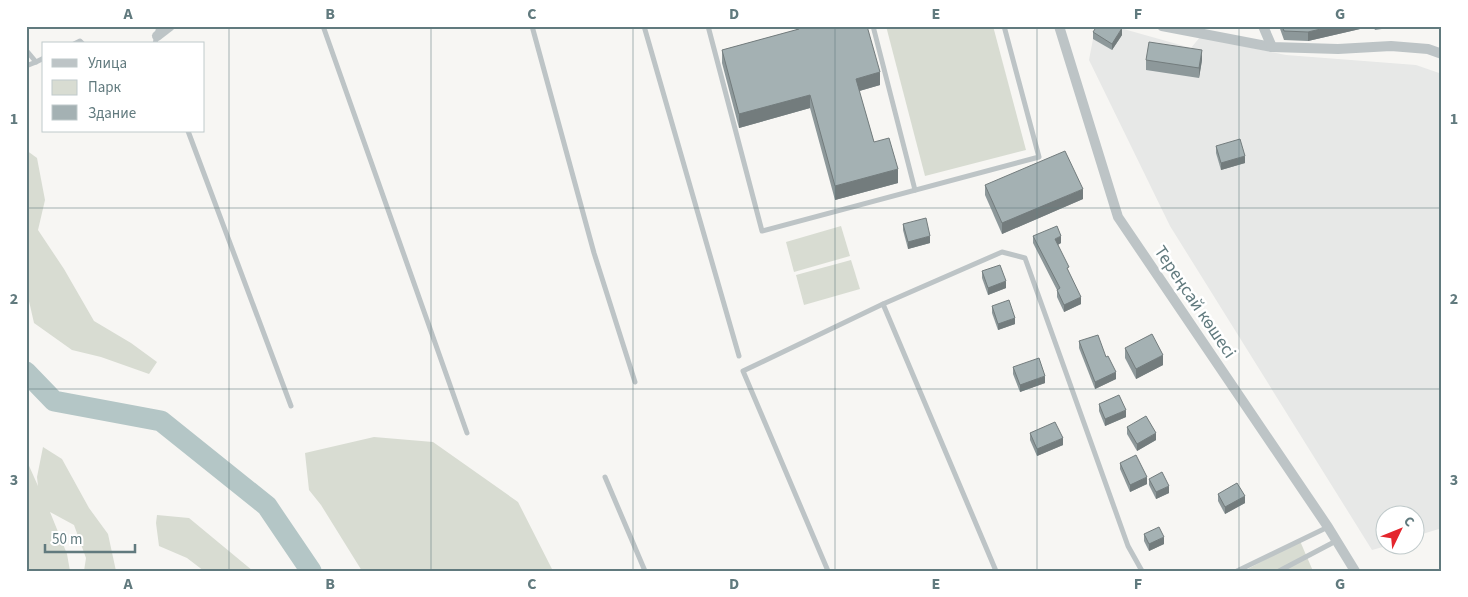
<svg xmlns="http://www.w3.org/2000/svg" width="1468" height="597" viewBox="0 0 1468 597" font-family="'Source Sans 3',sans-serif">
	<rect width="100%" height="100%" fill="#f7f6f3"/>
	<!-- built -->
	<path fill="#e7e8e7" d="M1101 26H1113L1191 48 1200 37 1286 55 1416 65 1442 74V528L1416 536V514H1386V544L1390 545 1372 550 1170 226 1089 60 1093 39Z"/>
	<!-- green -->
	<g fill="#d8dcd2">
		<path d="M886 26H993L1026 150 925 176Z"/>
		<path d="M26 150 37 158 45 200 38 230 64 269 94 321 131 343 157 362 149 374 101 357 72 350 34 323 26 288Z"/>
		<path d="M841 226 850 256 794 272 786 242Z"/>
		<path d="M851 260 860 289 804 305 796 275Z"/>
		<path d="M374 437 433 442 518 502 553 571H362L321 505 309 490 305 453Z"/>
		<path d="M43 447 62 459 89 508 108 534 116 571H84L86 558 74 525 50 512 67 554 70 571H26V459L38 486 37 477Z"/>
		<path d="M157 515 189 518 253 571H204L187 558 159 546 156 523Z"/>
		<path d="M1300 541 1313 571H1244Z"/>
	</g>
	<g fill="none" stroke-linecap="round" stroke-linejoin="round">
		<!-- river -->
		<path stroke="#b4c6c6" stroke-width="21" d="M26 372 54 401 161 421 267 506 311 571"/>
		<!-- lane -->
		<g stroke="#bdc4c6" stroke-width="5">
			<path d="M323 26 467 433"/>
			<path d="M532 26 594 253 635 382"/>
			<path d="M644 26 739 356"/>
			<path d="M708 26 762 231 1039 157 1004 26"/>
			<path d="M873 26 915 190"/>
			<path d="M74 44 80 41 83 44"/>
			<path d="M155 44 159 26"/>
			<path d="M26 50 36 62 26 66"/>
			<path d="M36 62 44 58"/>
			<path d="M188 131 291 406"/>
			<path d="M883 304 996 571"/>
			<path d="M605 477 645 571"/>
			<path d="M828 571 743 371 883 304 1002 252 1025 258 1128 546 1142 571"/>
			<path d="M1237 571 1328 527"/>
			<path d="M1279 571 1336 541"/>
		</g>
		<!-- street -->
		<g stroke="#bdc4c6" stroke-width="10">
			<path d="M1059 26 1118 217 1328 527 1355 571"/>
			<path d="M1162 26 1272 47 1338 49 1391 46 1428 49 1442 54"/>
			<path d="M1263 26 1272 47"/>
			<path d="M157 36 170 26"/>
		</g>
	</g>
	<!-- wall -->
	<g fill="#8d989a">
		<path d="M795 26H867L880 85 859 91 874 142 898 183 835 200 810 108 739 128 722 63V50L796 30Z"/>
		<path d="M1279 26H1402L1375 30 1373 26 1308 41 1284 40Z"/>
		<path d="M1093 32 1122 35 1112 50 1093 39Z"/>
		<path d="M1146 60H1202L1199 78 1146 70Z"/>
		<path d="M1216 146 1245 163 1221 170 1216 153Z"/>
		<path d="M985 185 1083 199 1002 234 985 195Z"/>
		<path d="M903 224 930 243 908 249 903 230Z"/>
		<path d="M1033 236 1061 243 1058 245 1081 304 1064 312 1057 297V290L1033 243Z"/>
		<path d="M982 271 1006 288 988 295 982 278Z"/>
		<path d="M992 306 1015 324 998 330 992 313Z"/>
		<path d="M1079 341 1106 357 1116 379 1095 389 1079 348Z"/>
		<path d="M1125 348 1163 365 1136 379 1125 358Z"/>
		<path d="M1013 367 1045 383 1020 392 1013 374Z"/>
		<path d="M1099 404 1126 417 1105 426 1099 411Z"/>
		<path d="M1127 427 1156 440 1137 451 1127 434Z"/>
		<path d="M1030 433 1063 445 1037 456 1030 440Z"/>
		<path d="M1120 463 1147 484 1130 492 1120 469Z"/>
		<path d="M1149 479 1169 493 1156 499 1149 485Z"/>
		<path d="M1218 494 1245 503 1225 514 1218 501Z"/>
		<path d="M1144 534 1164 544 1149 551 1144 541Z"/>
	</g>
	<!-- shaded-wall -->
	<g fill="#737c7d">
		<path d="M1333 26H1373L1308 41V32Z"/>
		<path d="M1122 28V35L1112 50V44Z"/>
		<path d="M1202 50V60L1199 78V68Z"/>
		<path d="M880 72V85L856 92V79Z"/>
		<path d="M810 95V108L739 128V114Z"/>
		<path d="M1245 156V163L1221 170V163Z"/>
		<path d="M898 169V183L835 200V186Z"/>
		<path d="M1083 189V199L1002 234V223Z"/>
		<path d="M930 236V243L908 249V242Z"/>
		<path d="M1061 236V243L1055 246V239Z"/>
		<path d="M1006 281V288L988 295V288Z"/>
		<path d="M1081 297V304L1064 312V305Z"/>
		<path d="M1015 318V324L998 330V324Z"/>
		<path d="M1163 355V365L1136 379V369Z"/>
		<path d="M1116 372V379L1095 389V382Z"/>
		<path d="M1045 376V383L1020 392V385Z"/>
		<path d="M1126 410V417L1105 426V419Z"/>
		<path d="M1156 433V440L1137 451V444Z"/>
		<path d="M1063 438V445L1037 456V449Z"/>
		<path d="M1147 477V484L1130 492V485Z"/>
		<path d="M1169 486V493L1156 499V492Z"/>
		<path d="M1245 496V503L1225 514V507Z"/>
		<path d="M1164 537V544L1149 551V544Z"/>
	</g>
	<!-- building -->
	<g fill="#a4b1b3" stroke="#737c7d">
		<path d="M799 26H867L880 72 856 79 874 142 889 138 898 169 835 186 810 95 739 114 722 50 799 29Z"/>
		<path d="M1097 26H1119L1122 28 1112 44 1093 32Z"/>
		<path d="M1282 26H1333L1308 32 1284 31Z"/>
		<path d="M1149 42 1202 50 1199 68 1146 60Z"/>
		<path d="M1240 139 1245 156 1221 163 1216 146Z"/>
		<path d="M1065 151 1083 189 1002 223 985 185Z"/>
		<path d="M926 218 930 236 908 242 903 224Z"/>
		<path d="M1057 226 1061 236 1055 239 1069 267 1067 268 1081 297 1064 305 1057 290 1060 288 1033 236Z"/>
		<path d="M1000 265 1006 281 988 288 982 271Z"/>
		<path d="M1009 300 1015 318 998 324 992 306Z"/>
		<path d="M1152 334 1163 355 1136 369 1125 348Z"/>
		<path d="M1098 335 1106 357 1108 356 1116 372 1095 382 1079 341Z"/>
		<path d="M1039 358 1045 376 1020 385 1013 367Z"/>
		<path d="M1119 395 1126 410 1105 419 1099 404Z"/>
		<path d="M1146 416 1156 433 1137 444 1127 427Z"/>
		<path d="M1055 422 1063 438 1037 449 1030 433Z"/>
		<path d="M1136 455 1147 477 1130 485 1120 463Z"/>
		<path d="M1162 472 1169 486 1156 492 1149 479Z"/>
		<path d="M1237 483 1245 496 1225 507 1218 494Z"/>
		<path d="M1159 527 1164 537 1149 544 1144 534Z"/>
	</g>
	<!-- grid -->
	<path fill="none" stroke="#617a7e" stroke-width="1" stroke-opacity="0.55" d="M229 26V571M431 26V571M633 26V571M835 26V571M1037 26V571M1239 26V571M26 208H1442M26 389H1442"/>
	<g text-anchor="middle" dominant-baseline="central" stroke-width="5" stroke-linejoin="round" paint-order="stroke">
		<!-- street labels -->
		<g font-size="18" fill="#617a7e" stroke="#fff">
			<text transform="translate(1195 302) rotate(56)">Тереңсай көшесі</text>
		</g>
	</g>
	<!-- border -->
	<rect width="1468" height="597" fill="none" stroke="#ffffff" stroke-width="55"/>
	<!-- legend -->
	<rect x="42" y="42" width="162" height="90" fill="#ffffff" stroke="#c0cacb"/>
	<rect x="52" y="59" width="25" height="8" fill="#bdc4c6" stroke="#c0cacb"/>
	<text x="88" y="68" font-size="15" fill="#617a7e">Улица</text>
	<rect x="52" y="80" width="25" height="15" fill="#d8dcd2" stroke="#c0cacb"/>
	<text x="88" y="92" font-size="15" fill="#617a7e">Парк</text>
	<rect x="52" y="105" width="25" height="15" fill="#a4b1b3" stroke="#c0cacb"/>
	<text x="88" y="118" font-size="15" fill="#617a7e">Здание</text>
	<!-- north arrow -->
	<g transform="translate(1400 530) rotate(47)"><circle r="24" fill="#ffffff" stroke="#c0cacb"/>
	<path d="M0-4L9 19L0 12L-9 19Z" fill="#e4262d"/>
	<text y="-8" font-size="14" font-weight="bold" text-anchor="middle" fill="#617a7e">С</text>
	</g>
	<!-- scale -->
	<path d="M45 544v8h90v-8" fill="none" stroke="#617a7e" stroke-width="2.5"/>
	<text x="52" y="544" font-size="15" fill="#617a7e" stroke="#ffffff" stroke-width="4" paint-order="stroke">50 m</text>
	<rect x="28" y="28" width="1412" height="542" fill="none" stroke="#617a7e" stroke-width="2"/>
	<g font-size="16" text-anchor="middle" font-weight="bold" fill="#617a7e">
		<text x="128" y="19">A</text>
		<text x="330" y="19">B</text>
		<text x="532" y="19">C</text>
		<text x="734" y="19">D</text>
		<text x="936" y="19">E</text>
		<text x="1138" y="19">F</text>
		<text x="1340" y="19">G</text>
		<text x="14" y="124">1</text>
		<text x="1454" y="124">1</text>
		<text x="14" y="304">2</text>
		<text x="1454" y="304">2</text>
		<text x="14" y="485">3</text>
		<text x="1454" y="485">3</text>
		<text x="128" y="589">A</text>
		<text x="330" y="589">B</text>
		<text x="532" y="589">C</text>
		<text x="734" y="589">D</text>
		<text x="936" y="589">E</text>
		<text x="1138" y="589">F</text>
		<text x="1340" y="589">G</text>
	</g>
</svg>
